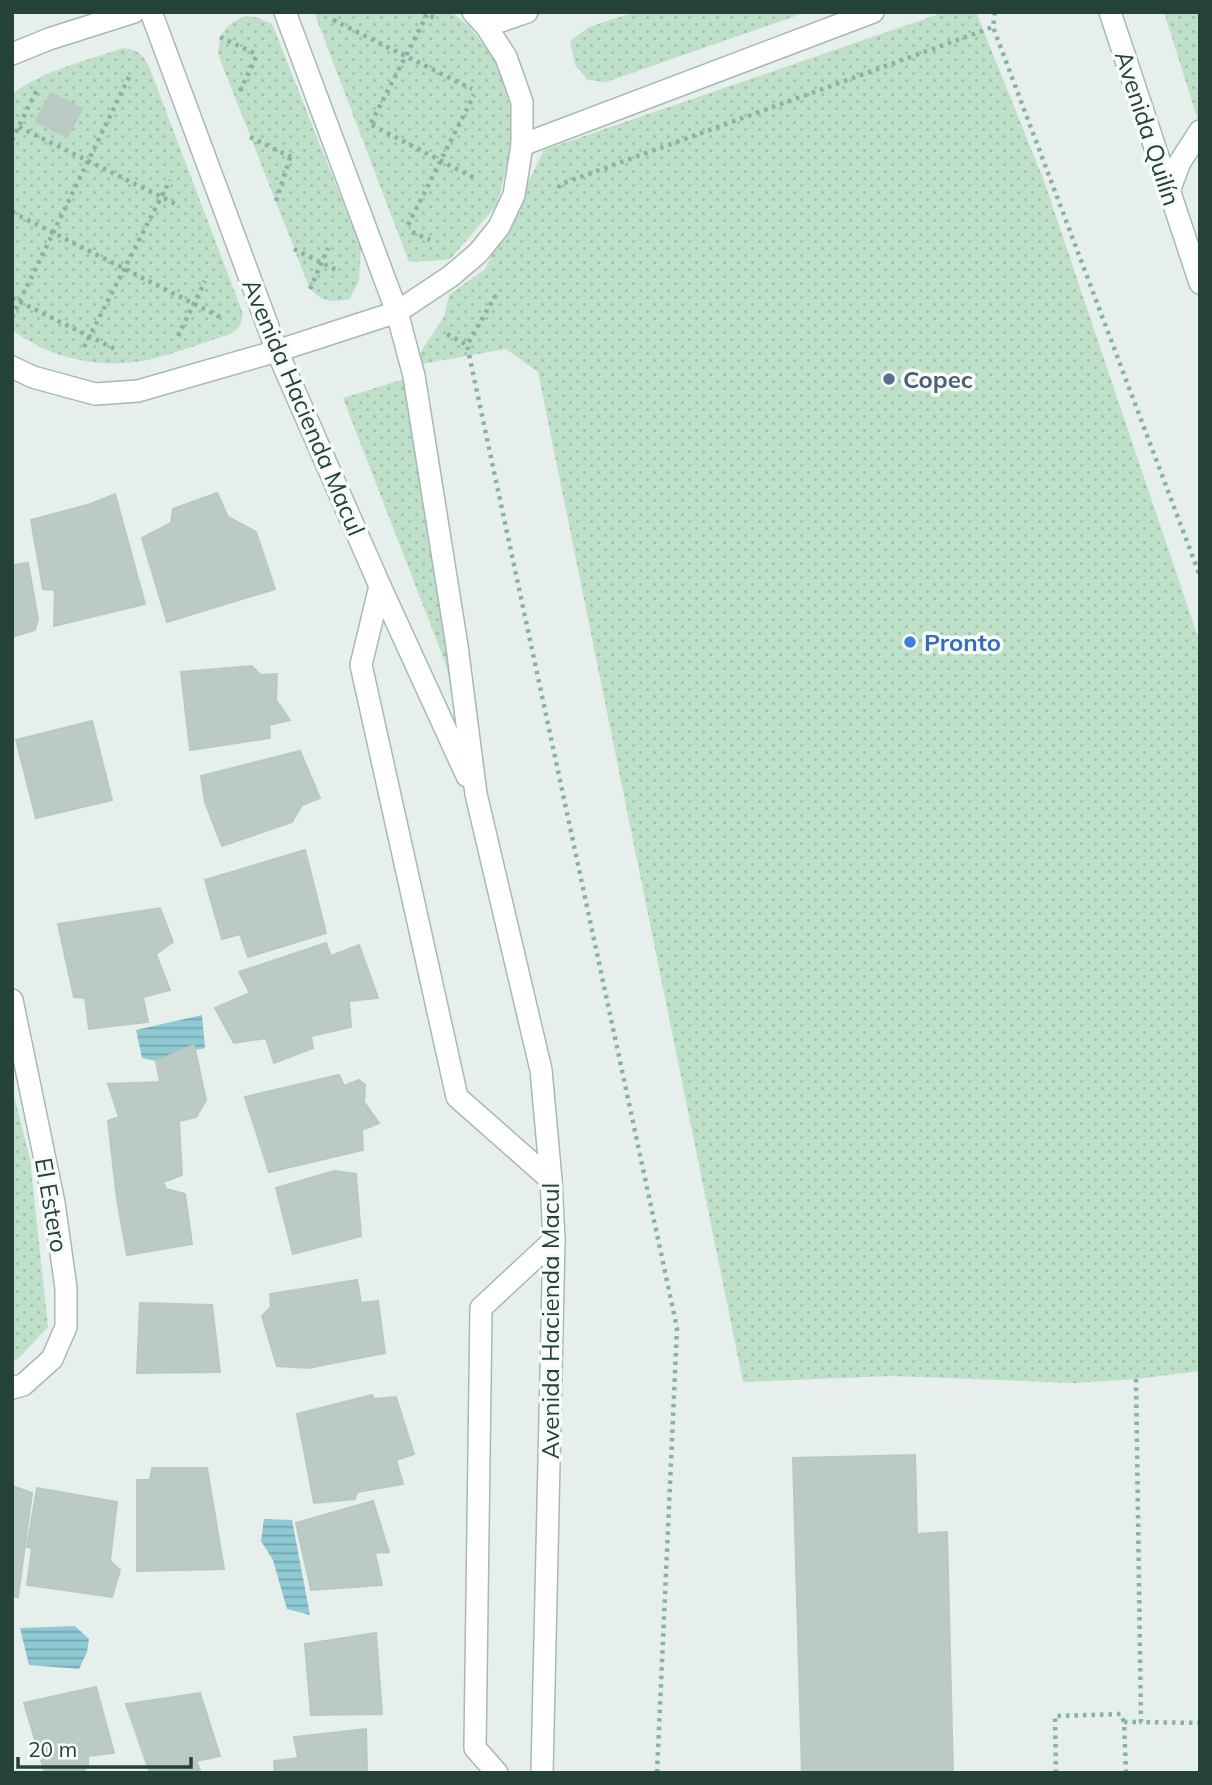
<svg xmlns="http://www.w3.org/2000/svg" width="1212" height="1785" viewBox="0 0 1212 1785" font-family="Mulish,sans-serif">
	<defs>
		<pattern id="grass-dots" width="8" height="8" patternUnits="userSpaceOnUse" patternTransform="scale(1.75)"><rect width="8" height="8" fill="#bfe0c8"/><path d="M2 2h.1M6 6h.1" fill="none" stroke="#a4c1ad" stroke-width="1.8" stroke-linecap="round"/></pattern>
		<pattern id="water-rules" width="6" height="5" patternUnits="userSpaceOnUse" patternTransform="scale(1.75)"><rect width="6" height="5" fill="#8ec9d4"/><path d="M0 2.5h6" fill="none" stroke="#74a5ad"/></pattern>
	</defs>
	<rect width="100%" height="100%" fill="#e6efeb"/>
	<!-- grass -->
	<g fill="url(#grass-dots)">
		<path d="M314 12H451L469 26 497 62 510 107 512 141 507 165 497 205 450 259 431 261 409 262Z"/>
		<path d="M635 12H807L606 82 588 80 575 65 570 41 589 27Z"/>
		<path d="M945 12H976L1044 181 1200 643V1371L1136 1379 1074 1383 891 1376 743 1382 538 372 506 349 411 366 444 317 449 295 485 269 544 150Z"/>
		<path d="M1164 12H1200V127Z"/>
		<path d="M246 16 258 18 272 24 361 248 359 281 350 299C330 302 325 303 310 289L218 54C220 31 225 25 246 16Z"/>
		<path d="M123 48C136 49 141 53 148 64L242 311C243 323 240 327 231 334 205 342 179 352 152 359 103 370 53 360 12 330V94C44 70 86 61 123 48Z"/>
		<path d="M414 376 476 794 445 662 343 398Z"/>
		<path d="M12 1088 30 1159 48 1327 18 1359 12 1361Z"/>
	</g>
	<!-- water -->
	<g fill="url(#water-rules)">
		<path d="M202 1015 205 1048 196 1050 193 1045 156 1061 142 1058 136 1030Z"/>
		<path d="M264 1519 292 1520 310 1615 287 1609 273 1560 261 1541Z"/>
		<path d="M75 1626 89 1639 87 1652 79 1669 29 1665 20 1628Z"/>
	</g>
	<!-- building -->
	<g fill="#bbcac4" stroke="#b8c9c2" stroke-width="2">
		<path d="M51 93 82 109 67 137 36 121Z"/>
		<path d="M217 493 228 517 256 532 275 589 167 622 142 538 171 523 173 509Z"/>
		<path d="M115 494 145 604 54 626 55 590 43 589 31 520 91 504Z"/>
		<path d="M28 563 38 619 35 630 12 637V565Z"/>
		<path d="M252 666 260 675 277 674 276 700 290 720 269 725 270 738 190 750 181 672Z"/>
		<path d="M92 721 112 800 36 818 16 740Z"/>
		<path d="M300 751 320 798 302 805 292 822 222 846 205 802 201 776Z"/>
		<path d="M305 850 326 933 248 957 240 934 222 939 205 880Z"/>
		<path d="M160 908 173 942 156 954 170 990 143 997 148 1022 89 1029 85 998 74 997 58 924Z"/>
		<path d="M326 943 331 956 359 945 378 998 349 1001 351 1027 311 1036 313 1048 274 1063 266 1038 234 1043 215 1008 250 993 239 972Z"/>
		<path d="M194 1045 206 1100 196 1117 179 1121 182 1175 163 1182 166 1189 185 1194 192 1244 127 1255 117 1199 108 1121 119 1117 108 1084 160 1082 156 1061Z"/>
		<path d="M339 1075 344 1086 359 1080 365 1085 364 1102 379 1123 362 1130 363 1150 269 1172 245 1097Z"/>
		<path d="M334 1171 356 1174 361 1236 293 1254 276 1188Z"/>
		<path d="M357 1280 361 1303 378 1301 385 1353 308 1368 277 1366 262 1316 271 1307 270 1294Z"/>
		<path d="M140 1303 212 1305 220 1372 137 1373Z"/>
		<path d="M372 1395 374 1399 396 1397 414 1454 396 1460 403 1484 357 1492 355 1499 314 1503 297 1414Z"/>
		<path d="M915 1455 917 1534 947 1532 953 1773H802L793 1458Z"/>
		<path d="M152 1468H207L224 1569 137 1571V1480H150Z"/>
		<path d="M12 1486 32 1493 18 1597 12 1596Z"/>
		<path d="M37 1488 117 1502 110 1561 120 1570 112 1597 27 1585 32 1548 27 1547Z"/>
		<path d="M373 1501 389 1552 375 1553 382 1585 311 1590 296 1523Z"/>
		<path d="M376 1633 382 1714 311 1715 305 1644Z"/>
		<path d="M96 1687 114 1753 88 1756V1766L82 1773H45L24 1703Z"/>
		<path d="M200 1693 220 1756 196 1761 201 1773H150L126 1704Z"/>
		<path d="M366 1729 367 1773H275L274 1761 298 1758 294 1737Z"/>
	</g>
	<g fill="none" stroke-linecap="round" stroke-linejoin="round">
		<!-- minor casing -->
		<g stroke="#a8b8b2" stroke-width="24">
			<g id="minor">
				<path d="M151 12 277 351 380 586 467 776"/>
				<path d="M285 12 397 312 414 376 457 646 476 794 541 1070 551 1180 554 1240 542 1773"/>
				<path d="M486 26 527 12"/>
				<path d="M12 54 49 39 134 12"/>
				<path d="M522 145 873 12"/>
				<path d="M12 367 33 377 95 394 138 391 277 351 397 312 451 276 478 253 499 227 514 195 522 145V102L506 57 486 26 473 12"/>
				<path d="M380 586 361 665 457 1097 551 1180"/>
				<path d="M12 1000 54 1203 66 1288V1327L52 1359 23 1385 12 1388"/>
				<path d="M497 1773 475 1748 481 1308 554 1240"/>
			</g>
		</g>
		<!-- secondary casing -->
		<g stroke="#a4bbb3" stroke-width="24">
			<g id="secondary">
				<path d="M1110 12 1200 283"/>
				<path d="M1169 191 1180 162 1200 131"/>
			</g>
		</g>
		<!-- path -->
		<g stroke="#86b3a5" stroke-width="4.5" stroke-dasharray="3.5 5" stroke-linecap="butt">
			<path d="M423 12 434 18"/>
			<path d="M995 12 993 27 1200 576"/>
			<path d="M333 20 472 89"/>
			<path d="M334 22 338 12"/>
			<path d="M220 37 256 54"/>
			<path d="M240 91 256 57"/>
			<path d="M371 123 427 15"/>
			<path d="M372 125 476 179"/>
			<path d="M19 127 178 205"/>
			<path d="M250 137 291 157"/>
			<path d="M12 140 37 90"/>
			<path d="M558 188 561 184 993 27"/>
			<path d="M276 201 292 152"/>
			<path d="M12 212 220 317"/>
			<path d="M408 225 474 95"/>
			<path d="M412 232 430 240"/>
			<path d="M294 249 336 270"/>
			<path d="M310 289 328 248"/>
			<path d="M496 295 467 345 677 1328 657 1773"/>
			<path d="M12 298 115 349"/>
			<path d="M12 317 130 75"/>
			<path d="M447 334 467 345"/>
			<path d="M178 336 205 281"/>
			<path d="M84 347 170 180"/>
			<path d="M1136 1379 1141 1722 1200 1723"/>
			<path d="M1056 1773 1055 1716 1121 1714 1124 1722"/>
			<path d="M1126 1773 1124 1722H1141"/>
		</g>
		<!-- minor -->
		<use href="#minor" stroke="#fff" stroke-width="21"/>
		<!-- secondary -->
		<use href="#secondary" stroke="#fff" stroke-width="21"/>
	</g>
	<!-- markers -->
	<circle fill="#5c6f8a" stroke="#f7fbf9" stroke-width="2.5" cx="889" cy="379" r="7"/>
	<circle fill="#3f7fe0" stroke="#f7fbf9" stroke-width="2.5" cx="910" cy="642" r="7"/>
	<g text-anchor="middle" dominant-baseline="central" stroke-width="7" stroke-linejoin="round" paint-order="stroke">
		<!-- street labels -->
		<g font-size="24" fill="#24423a" stroke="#f7fbf9">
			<text transform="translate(1148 128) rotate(72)">Avenida Quilín</text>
			<text transform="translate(304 407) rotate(67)">Avenida Hacienda Macul</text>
			<text transform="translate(52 1205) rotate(80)">El Estero</text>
			<text transform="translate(550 1321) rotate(-90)">Avenida Hacienda Macul</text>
		</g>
		<!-- service labels -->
		<g font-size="24" font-weight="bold" fill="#4e5e75" stroke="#f7fbf9" text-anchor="start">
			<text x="903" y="379">Copec</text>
		</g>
		<!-- shop labels -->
		<g font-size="24" font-weight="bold" fill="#366cbe" stroke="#f7fbf9" text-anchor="start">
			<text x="924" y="642">Pronto</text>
		</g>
	</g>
	<!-- border -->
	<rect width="1212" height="1785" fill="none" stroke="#24423a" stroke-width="28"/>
	<!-- scale -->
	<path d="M18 1757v10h173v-10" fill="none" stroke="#24423a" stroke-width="3.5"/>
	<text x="28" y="1757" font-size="21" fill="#24423a" stroke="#f7fbf9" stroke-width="5" paint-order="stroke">20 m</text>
</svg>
